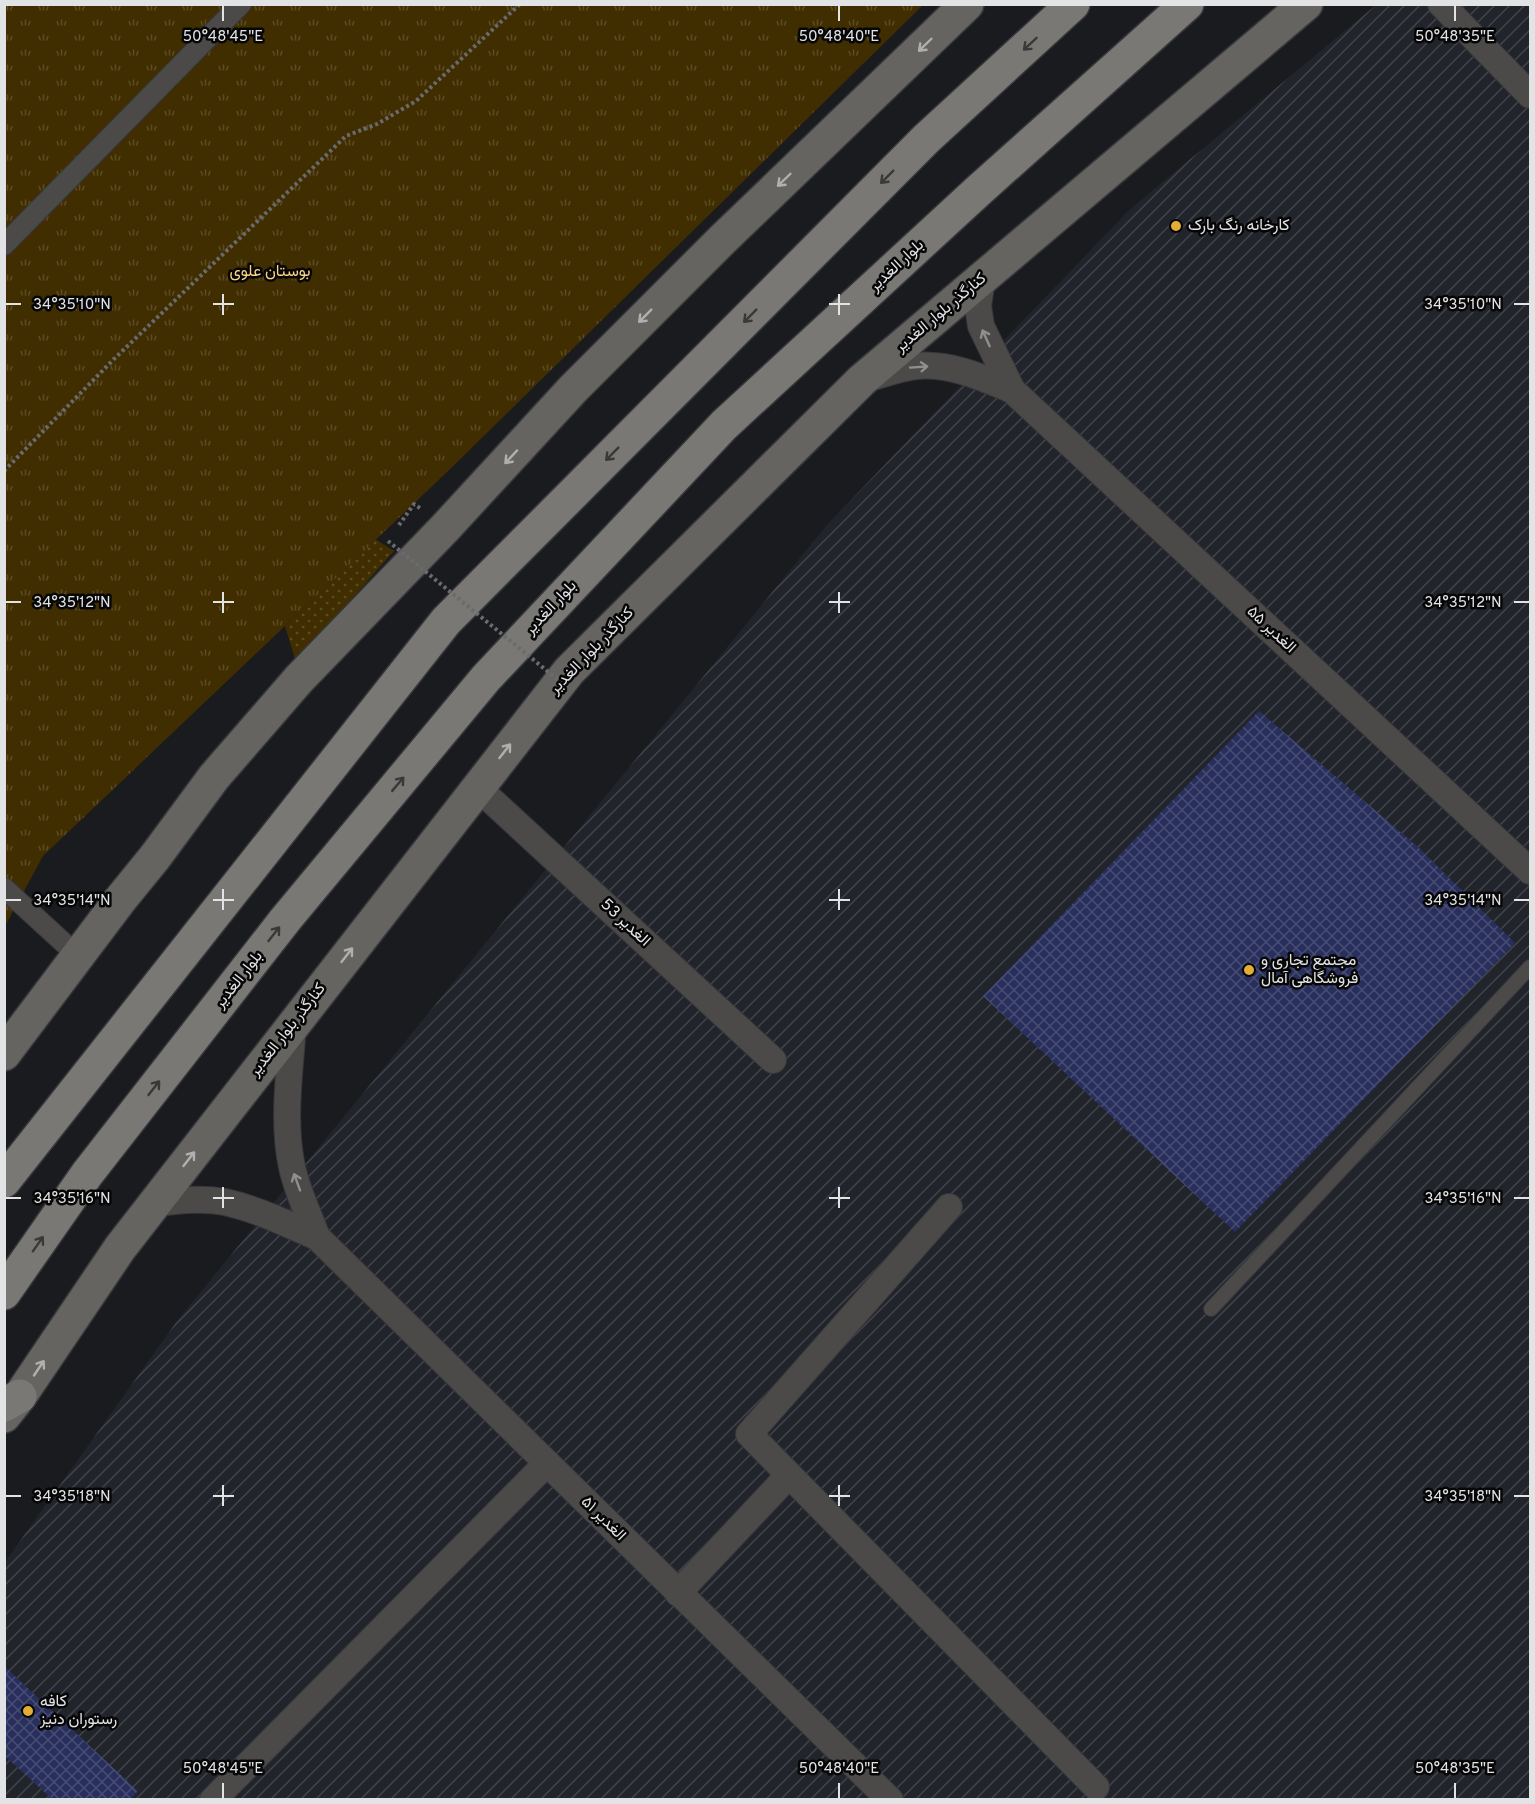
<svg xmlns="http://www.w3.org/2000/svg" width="1535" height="1804" viewBox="0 0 1535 1804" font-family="Overpass,Vazirmatn,sans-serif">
	<defs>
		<pattern id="industrial-furrows" width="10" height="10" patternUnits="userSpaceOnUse" patternTransform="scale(1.5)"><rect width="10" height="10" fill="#22242c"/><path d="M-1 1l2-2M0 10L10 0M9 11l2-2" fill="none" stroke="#42444a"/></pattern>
		<pattern id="grass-dots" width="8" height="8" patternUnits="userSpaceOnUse" patternTransform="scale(1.5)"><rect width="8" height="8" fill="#412e00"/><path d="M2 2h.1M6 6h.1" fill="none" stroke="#5c4c25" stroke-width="1.8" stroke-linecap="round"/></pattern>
		<pattern id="park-tufts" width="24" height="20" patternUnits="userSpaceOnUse" patternTransform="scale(1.5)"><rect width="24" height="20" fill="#412e00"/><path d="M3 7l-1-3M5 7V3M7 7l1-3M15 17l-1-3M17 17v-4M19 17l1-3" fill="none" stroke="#5c4c25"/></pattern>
		<pattern id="building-cross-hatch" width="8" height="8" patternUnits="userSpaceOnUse" patternTransform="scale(1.5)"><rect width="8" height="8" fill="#282f5c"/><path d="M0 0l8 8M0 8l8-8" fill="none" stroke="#474d73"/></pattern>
	</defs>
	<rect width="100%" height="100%" fill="#1a1b1f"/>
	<!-- industrial -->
	<path fill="url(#industrial-furrows)" d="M1376 5H1530V1799L5 1800V1562L177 1321 827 525 1129 210Z"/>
	<!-- grass -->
	<path fill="url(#grass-dots)" d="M375 539 394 551 296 662 285 626Z"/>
	<!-- park -->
	<path fill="url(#park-tufts)" d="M5 5H923L447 472 43 856 5 926Z"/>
	<!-- building -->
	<g fill="url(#building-cross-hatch)">
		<path d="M1259 711 1418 847 1515 943 1235 1232 983 996Z"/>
		<path d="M4 1666 138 1791 130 1800H53L4 1755Z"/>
	</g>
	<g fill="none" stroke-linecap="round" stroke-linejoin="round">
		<!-- service casing -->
		<g stroke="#36373b" stroke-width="16">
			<path id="service" d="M1211 1309 1530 967"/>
		</g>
		<!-- pedestrian casing -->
		<g stroke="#36373b" stroke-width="22">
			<g id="pedestrian">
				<path d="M4 245 241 4"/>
				<path d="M4 888 78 956"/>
			</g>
		</g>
		<!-- minor casing -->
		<g stroke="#36373b" stroke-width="28">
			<g id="minor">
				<path d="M1441 4 1530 95"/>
				<path d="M982 279 978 306 981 326 1012 390 1530 871"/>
				<path d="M865 379C881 375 899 368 916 366 950 363 981 377 1012 390"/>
				<path d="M477 787 773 1060"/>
				<path d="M293 1024C290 1071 282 1121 292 1167 297 1191 309 1215 317 1237"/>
				<path d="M154 1204C177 1200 202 1198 225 1202 257 1209 287 1224 317 1237L890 1800"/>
				<path d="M949 1207 749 1434 1096 1787"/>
				<path d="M678 1593 789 1475"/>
				<path d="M213 1800 547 1463"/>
			</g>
		</g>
		<!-- secondary casing -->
		<g stroke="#36373b" stroke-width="36">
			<g id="secondary">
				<path d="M4 1054 120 900 155 857 214 777 299 679 445 528 573 389 722 240 967 4"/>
				<path d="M4 1416 20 1396 120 1248 569 671 862 380 1306 4"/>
			</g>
		</g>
		<!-- primary casing -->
		<g stroke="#36373b" stroke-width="36">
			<g id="primary">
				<path d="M4 1181 446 621 926 139 1073 4"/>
				<path d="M4 1293 87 1174 285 920 486 678 724 425 978 191 1187 4"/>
				<path d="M4 1405 20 1396"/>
			</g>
		</g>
		<!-- path -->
		<g stroke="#6a6b6e" stroke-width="4" stroke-dasharray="3 3" stroke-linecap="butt">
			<path d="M4 471 114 359 346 136 377 124 416 101 520 4"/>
			<path d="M399 525 414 504 420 508"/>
		</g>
		<!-- service -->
		<use href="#service" stroke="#4b4a48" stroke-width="14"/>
		<!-- pedestrian -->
		<use href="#pedestrian" stroke="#4b4a48" stroke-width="20"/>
		<!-- minor -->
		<use href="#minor" stroke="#4b4a48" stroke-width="26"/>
		<!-- secondary -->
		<use href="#secondary" stroke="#656461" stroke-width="33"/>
		<!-- primary -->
		<use href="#primary" stroke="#797874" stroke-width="33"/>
		<!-- path-bridge -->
		<path stroke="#6a6b6e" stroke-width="4" stroke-dasharray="3 3" stroke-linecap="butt" d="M388 541 568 688"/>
	</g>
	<!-- one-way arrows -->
	<defs><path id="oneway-shaft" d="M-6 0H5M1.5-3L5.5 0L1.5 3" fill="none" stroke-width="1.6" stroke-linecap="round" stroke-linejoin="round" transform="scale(1.5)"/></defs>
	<g stroke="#3a3938">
		<use href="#oneway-shaft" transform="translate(1030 44) rotate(137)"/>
		<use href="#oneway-shaft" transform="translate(887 177) rotate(135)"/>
		<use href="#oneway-shaft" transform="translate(750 316) rotate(135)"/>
		<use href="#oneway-shaft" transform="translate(612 454) rotate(135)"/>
		<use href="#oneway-shaft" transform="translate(398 784) rotate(-50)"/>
		<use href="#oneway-shaft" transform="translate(274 934) rotate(-52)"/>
		<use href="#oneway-shaft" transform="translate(154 1088) rotate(-52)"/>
		<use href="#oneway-shaft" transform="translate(38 1244) rotate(-55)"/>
	</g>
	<g stroke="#b0b0b0">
		<use href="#oneway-shaft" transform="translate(925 45) rotate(136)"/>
		<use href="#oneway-shaft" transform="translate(784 180) rotate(136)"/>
		<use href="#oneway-shaft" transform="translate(645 316) rotate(135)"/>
		<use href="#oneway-shaft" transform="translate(511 457) rotate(133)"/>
		<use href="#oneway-shaft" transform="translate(505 751) rotate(-52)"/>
		<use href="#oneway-shaft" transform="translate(347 955) rotate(-52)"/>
		<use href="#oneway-shaft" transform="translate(189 1159) rotate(-52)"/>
		<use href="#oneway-shaft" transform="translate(39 1368) rotate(-56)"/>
	</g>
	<g stroke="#8f8f8f">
		<use href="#oneway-shaft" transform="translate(986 338) rotate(-114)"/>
		<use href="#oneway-shaft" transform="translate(919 367) rotate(-4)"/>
		<use href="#oneway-shaft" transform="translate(297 1182) rotate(-110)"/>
	</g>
	<!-- ticks -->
	<path fill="none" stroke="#e2e3e5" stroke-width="2" d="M223 6V21M839 6V21M1455 6V21M223 294V315M839 294V315M6 304H21M213 304H234M829 304H850M1514 304H1529M223 592V613M839 592V613M6 602H21M213 602H234M829 602H850M1514 602H1529M223 889V910M839 889V910M6 900H21M213 900H234M829 900H850M1514 900H1529M223 1187V1208M839 1187V1208M6 1198H21M213 1198H234M829 1198H850M1514 1198H1529M223 1485V1506M839 1485V1506M6 1496H21M213 1496H234M829 1496H850M1514 1496H1529M223 1783V1798M839 1783V1798M1455 1783V1798"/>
	<!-- markers -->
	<g fill="#e3ae35" stroke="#060607" stroke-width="2">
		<circle cx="1176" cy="226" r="6"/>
		<circle cx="1249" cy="970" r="6"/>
		<circle cx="28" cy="1711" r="6"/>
	</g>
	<g text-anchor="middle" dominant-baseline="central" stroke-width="5" stroke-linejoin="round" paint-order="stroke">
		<!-- poi labels -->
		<g font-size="16" fill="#e2e3e5" stroke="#060607" text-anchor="start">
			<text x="1188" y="226">کارخانه رنگ بارک</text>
			<text x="1261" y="961">مجتمع تجاری و<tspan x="1261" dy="18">فروشگاهی آمال</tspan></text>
			<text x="40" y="1702">کافه<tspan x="40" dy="18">رستوران دنیز</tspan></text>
		</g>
		<!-- street labels -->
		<g font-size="16" fill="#e2e3e5" stroke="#060607">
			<text transform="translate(897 266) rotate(-43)">بلوار الغدیر</text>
			<text transform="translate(941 313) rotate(-40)">کنارگذر بلوار الغدیر</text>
			<text transform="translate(551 608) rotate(-47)">بلوار الغدیر</text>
			<text transform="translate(1271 630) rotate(43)">الغدیر ۵۵</text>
			<text transform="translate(592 651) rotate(-46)">کنارگذر بلوار الغدیر</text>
			<text transform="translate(625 923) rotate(43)">الغدیر 53</text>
			<text transform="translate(239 980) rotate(-52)">بلوار الغدیر</text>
			<text transform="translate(288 1030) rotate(-52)">کنارگذر بلوار الغدیر</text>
			<text transform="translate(603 1519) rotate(45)">الغدیر ۵۱</text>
		</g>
		<!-- park labels -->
		<g font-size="16" fill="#fdd483" stroke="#060607">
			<text x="270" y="272">بوستان علوی</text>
		</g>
	</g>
	<g font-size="15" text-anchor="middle" fill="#e2e3e5" stroke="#060607" stroke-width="5" stroke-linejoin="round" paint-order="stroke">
		<text x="223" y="41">50°48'45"E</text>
		<text x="839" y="41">50°48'40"E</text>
		<text x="1455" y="41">50°48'35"E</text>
		<text x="1463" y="309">34°35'10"N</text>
		<text x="72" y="309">34°35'10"N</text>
		<text x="1463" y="607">34°35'12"N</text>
		<text x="72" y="607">34°35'12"N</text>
		<text x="1463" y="905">34°35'14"N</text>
		<text x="72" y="905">34°35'14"N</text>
		<text x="1463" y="1203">34°35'16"N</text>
		<text x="72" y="1203">34°35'16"N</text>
		<text x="1463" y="1501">34°35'18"N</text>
		<text x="72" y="1501">34°35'18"N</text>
		<text x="223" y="1773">50°48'45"E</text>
		<text x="839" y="1773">50°48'40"E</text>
		<text x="1455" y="1773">50°48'35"E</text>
	</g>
	<!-- border -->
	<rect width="1535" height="1804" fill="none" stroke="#e2e3e5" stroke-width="12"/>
</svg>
